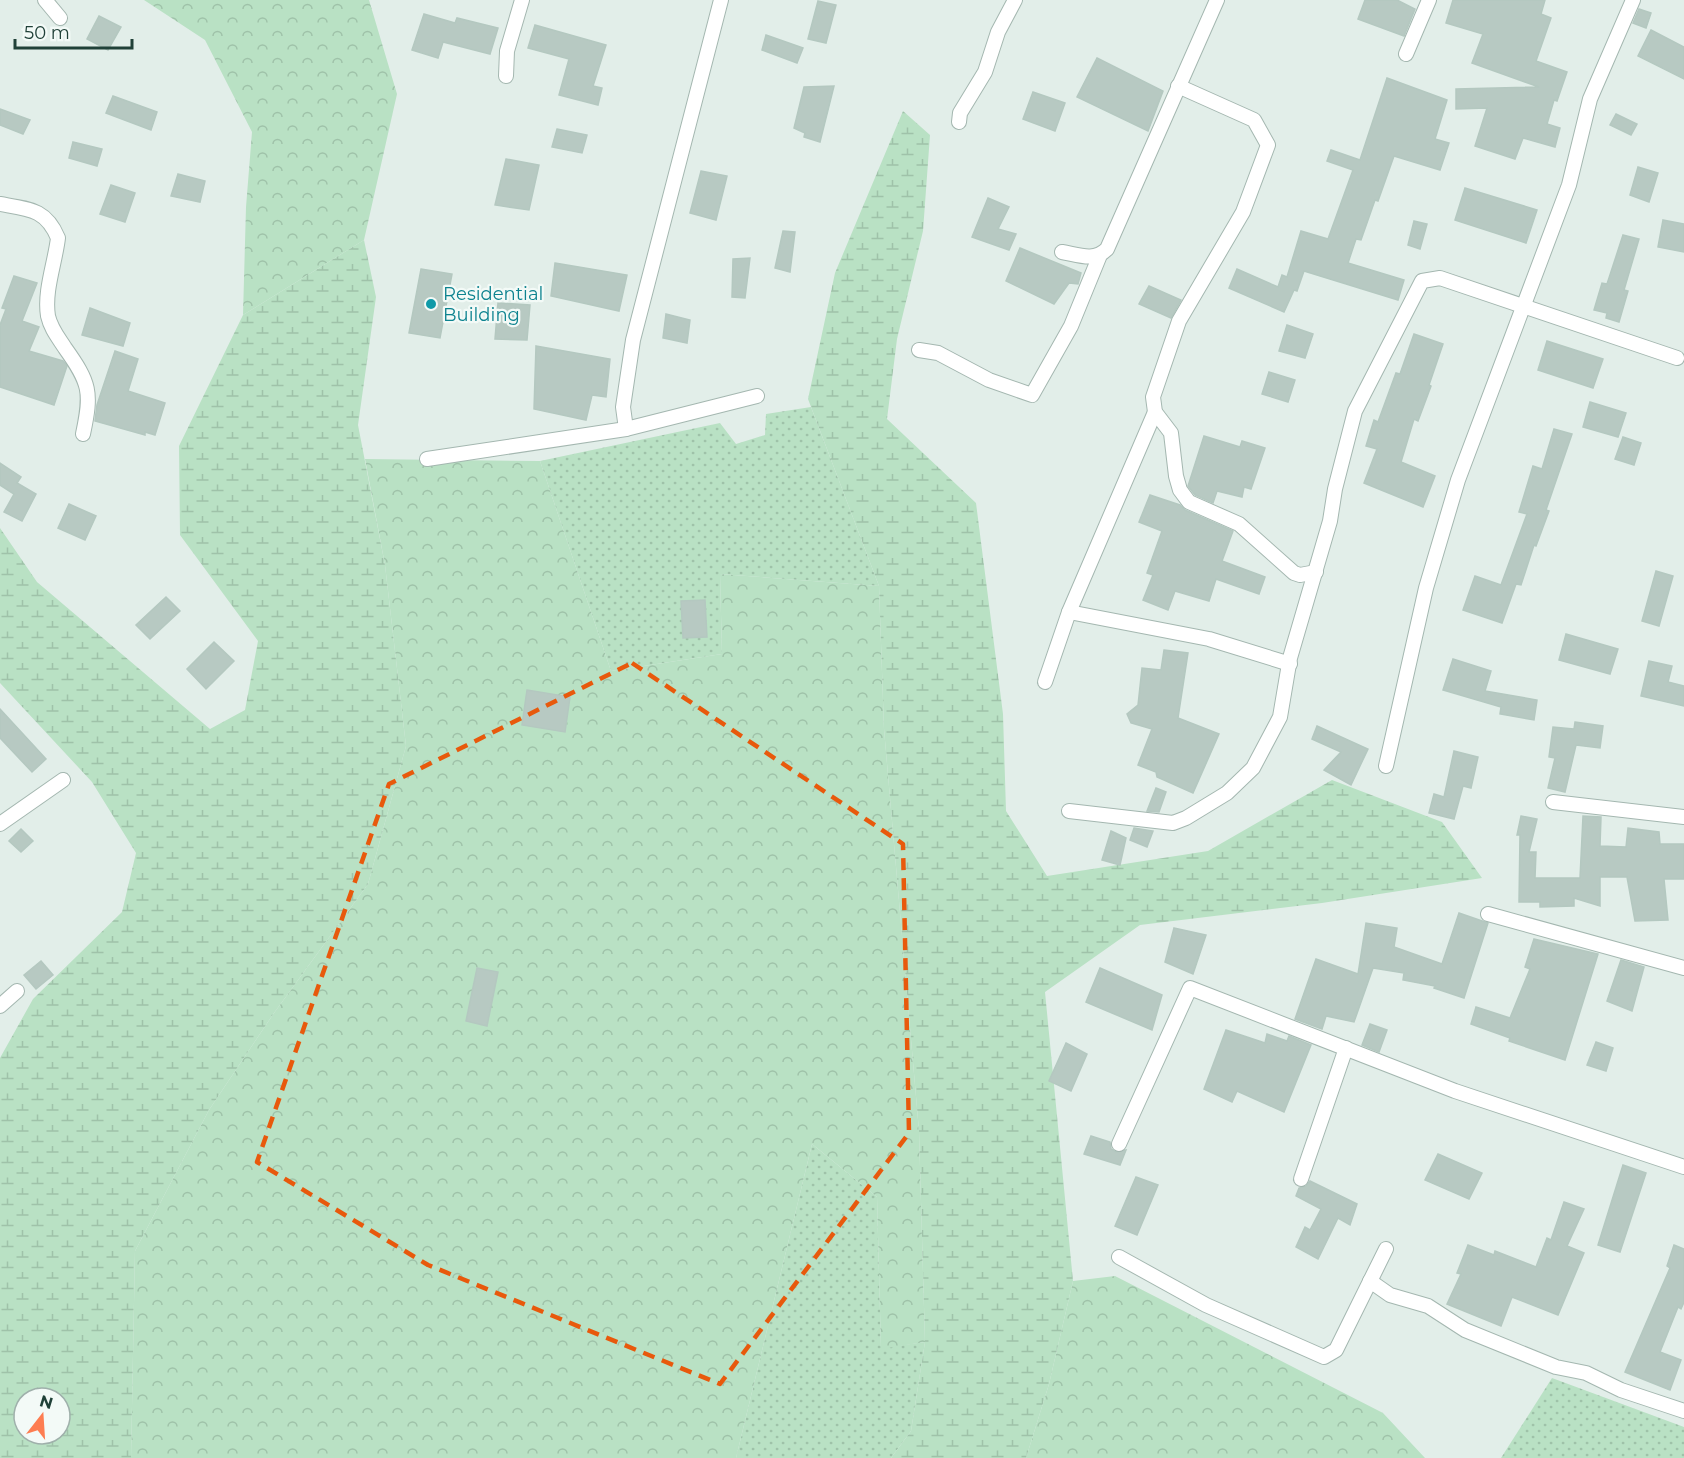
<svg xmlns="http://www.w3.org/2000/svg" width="1684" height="1458" viewBox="0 0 1684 1458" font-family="Montserrat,sans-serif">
	<defs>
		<pattern id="grass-dots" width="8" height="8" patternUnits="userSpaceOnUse" patternTransform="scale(1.5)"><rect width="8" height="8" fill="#b9e1c4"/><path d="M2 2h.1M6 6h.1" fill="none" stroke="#9fc2a9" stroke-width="1.8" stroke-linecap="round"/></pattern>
		<pattern id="forest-crowns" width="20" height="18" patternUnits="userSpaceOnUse" patternTransform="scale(1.5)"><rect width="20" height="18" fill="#b9e1c4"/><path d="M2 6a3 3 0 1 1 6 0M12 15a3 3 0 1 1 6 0" fill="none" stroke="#9fc2a9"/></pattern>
		<pattern id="wetland-marsh" width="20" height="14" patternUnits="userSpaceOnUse" patternTransform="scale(1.5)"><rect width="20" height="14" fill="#b9e1c4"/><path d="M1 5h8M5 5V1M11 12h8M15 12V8" fill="none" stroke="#9fc2a9"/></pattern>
	</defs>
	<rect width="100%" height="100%" fill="#e2eee9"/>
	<!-- grass -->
	<g fill="url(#grass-dots)">
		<path d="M811 407 879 586 720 574 722 654 611 671 540 461 720 423 736 444 765 435 766 414Z"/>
		<path d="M812 1144 877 1197 881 1348 925 1342 911 1431 891 1458H736Z"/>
		<path d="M1552 1378 1684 1427V1458H1501Z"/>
	</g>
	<!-- forest -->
	<g fill="url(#forest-crowns)">
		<path d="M144 0H369L397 94 364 240 243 315 246 207 252 132 205 40Z"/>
		<path d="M365 459 540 461 611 671 722 654 720 574 879 586 884 729 919 1131 925 1342 881 1349 877 1197 812 1144 736 1458H131L135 1251 209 1110 274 1013 368 884 406 746 385 565Z"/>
		<path d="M1115 1276 1383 1413 1425 1458H1026L1049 1384 1073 1281Z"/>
	</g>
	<!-- wetland -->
	<g fill="url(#wetland-marsh)" fill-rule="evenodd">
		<path d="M903 111 930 135 923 231 897 339 887 419 976 503 1003 714 1006 811 1047 876 1208 851 1332 780 1442 822 1482 878 1322 903 1140 925 1045 992 1073 1281 1049 1384 1026 1458H891L911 1431 925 1342 919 1131 884 729 879 586 808 399 835 273Z"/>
		<path d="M364 240 376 297 358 425 385 565 406 746 368 884 274 1013 209 1110 135 1251 131 1458H0V1058L33 999 122 912 136 853 92 782 0 683V528L37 582 210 729 245 710 258 641 180 535 179 446 243 315ZM24 1398H60V1434H24Z"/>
	</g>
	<!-- building -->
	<g fill="#b7c9c2" stroke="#b4c8c0" stroke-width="1.5">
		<path d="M1365 0H1397L1415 9 1404 36 1358 19Z"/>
		<path d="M1453 0H1545L1541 14 1551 18 1536 61 1567 72 1557 101 1554 100 1547 124 1560 128 1555 147 1523 138 1515 159 1475 146 1487 108 1456 109V89L1539 87 1472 63 1483 34 1446 23Z"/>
		<path d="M818 1 836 5 826 43 808 39Z"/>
		<path d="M1639 9 1651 13 1646 28 1633 23Z"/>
		<path d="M424 14 455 23 457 18 498 28 490 54 443 42 438 58 412 50Z"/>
		<path d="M99 16 121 27 108 50 87 39Z"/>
		<path d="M535 25 606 45 593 86 602 88 598 105 559 95 569 59 528 48Z"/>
		<path d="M1651 30 1684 47V79L1638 56Z"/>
		<path d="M766 35 803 48 797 63 762 50Z"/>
		<path d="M1097 58 1163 91 1148 131 1077 97Z"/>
		<path d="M1387 78 1447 100 1435 139 1449 143 1440 170 1394 156 1378 201 1375 200 1361 240 1356 239 1348 263 1404 280 1398 300 1304 271 1297 291 1294 290 1284 312 1229 288 1237 269 1278 287 1282 275 1287 277 1301 231 1328 239 1353 170 1327 161 1331 150 1360 160Z"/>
		<path d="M834 86 820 142 804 137 805 133 794 128 804 87Z"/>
		<path d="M1033 92 1065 103 1055 131 1023 119Z"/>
		<path d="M113 96 157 112 151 130 106 113Z"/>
		<path d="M0 109 30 120 23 134 0 125Z"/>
		<path d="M1616 114 1637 124 1631 135 1610 125Z"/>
		<path d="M557 129 587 135 582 153 552 147Z"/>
		<path d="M73 142 102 149 97 166 69 158Z"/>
		<path d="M506 159 539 165 529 210 495 205Z"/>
		<path d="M1638 167 1658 173 1649 202 1630 195Z"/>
		<path d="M701 171 727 176 716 220 690 213Z"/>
		<path d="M178 174 205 181 200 202 171 196Z"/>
		<path d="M111 185 135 193 125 222 100 214Z"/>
		<path d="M1465 188 1537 210 1526 243 1455 220Z"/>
		<path d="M988 198 1009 207 998 229 1016 234 1009 250 972 237Z"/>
		<path d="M1663 220 1684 224V252L1658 247Z"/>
		<path d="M1414 221 1427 224 1420 249 1408 245Z"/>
		<path d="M783 231 795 232 790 272 775 268Z"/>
		<path d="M1623 235 1639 239 1624 290 1628 291 1619 322 1606 318 1607 313 1594 310 1602 283 1607 284Z"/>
		<path d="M1020 248 1081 273 1078 284 1069 283 1054 304 1006 281Z"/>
		<path d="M750 258 745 298 732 297 733 259Z"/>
		<path d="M555 263 627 275 619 311 551 296Z"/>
		<path d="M421 269 452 274 440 338 409 333Z"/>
		<path d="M14 276 37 283 22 321 39 327 29 351 63 361 67 366 54 405 0 387V325L6 309 2 308Z"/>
		<path d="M1149 286 1181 300 1171 318 1139 304Z"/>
		<path d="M498 303 530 305 527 340 495 339Z"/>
		<path d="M90 308 130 323 123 346 82 335Z"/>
		<path d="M666 314 690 320 687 343 663 338Z"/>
		<path d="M1287 325 1313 334 1305 358 1279 351Z"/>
		<path d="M1414 334 1443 344 1429 385 1431 386 1418 421 1414 419 1401 462 1435 476 1423 507 1364 483 1377 449 1366 446 1374 420 1378 422 1396 373 1400 374Z"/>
		<path d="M1547 341 1603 359 1593 388 1538 370Z"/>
		<path d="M536 346 610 359 606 397 592 395 586 420 534 409Z"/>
		<path d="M115 351 138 359 128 391 165 403 155 435 145 432V435L95 421 97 405Z"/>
		<path d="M1269 372 1295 380 1288 402 1262 394Z"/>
		<path d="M1590 402 1626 413 1618 437 1583 427Z"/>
		<path d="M1554 429 1572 434 1546 510 1549 511 1536 546 1534 545 1521 585 1516 584 1502 623 1463 610 1475 576 1501 585 1527 514 1519 512 1533 466 1542 469Z"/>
		<path d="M1204 436 1240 447 1242 441 1265 448 1251 489 1244 487 1242 497 1217 491 1213 503 1195 495 1188 486Z"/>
		<path d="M1623 437 1641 443 1634 465 1615 459Z"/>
		<path d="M0 463 21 477 17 483 36 494 22 521 4 512 14 494 0 485Z"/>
		<path d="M1150 495 1180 505 1185 510 1233 531 1222 561 1265 577 1259 594 1216 579 1209 601 1175 591 1168 610 1143 600 1153 575 1147 573 1162 531 1139 522Z"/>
		<path d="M69 504 96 516 85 540 58 528Z"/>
		<path d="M1656 571 1673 576 1659 626 1642 621Z"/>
		<path d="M166 597 180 611 150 639 136 625Z"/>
		<path d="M705 600 707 637 683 638 681 601Z"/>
		<path d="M1566 634 1618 649 1610 674 1559 660Z"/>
		<path d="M214 642 234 661 206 689 187 669Z"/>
		<path d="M1164 650 1188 653 1178 718 1219 734 1193 793 1157 777 1156 772 1138 765 1152 729 1131 723 1127 714 1138 705 1142 668 1161 670Z"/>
		<path d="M1453 659 1491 671 1485 691 1537 700 1534 720 1500 714 1501 707 1443 690Z"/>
		<path d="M1649 661 1672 666 1668 682 1684 686V706L1641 696Z"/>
		<path d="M527 690 570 697 565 732 522 725Z"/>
		<path d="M0 709 46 759 32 772 0 738Z"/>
		<path d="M1575 722 1603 726 1600 748 1576 745 1565 792 1548 788 1555 758 1549 757 1553 727 1574 729Z"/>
		<path d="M1317 726 1368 749 1351 785 1324 770 1341 752 1312 739Z"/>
		<path d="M1454 751 1478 757 1471 788 1463 786 1454 819 1429 813 1434 794 1444 797Z"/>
		<path d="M1156 788 1166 792 1159 812 1147 811Z"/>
		<path d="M1521 816 1537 819 1529 852H1536L1535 878H1580L1583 816 1601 817 1600 846 1626 847 1628 828 1659 832 1660 844H1684V879H1664L1668 920 1635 921 1627 877H1600V906L1574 898V906L1540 907V902H1519L1520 835H1517Z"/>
		<path d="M1134 828 1153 831 1147 847 1130 840Z"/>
		<path d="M21 829 33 841 21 852 9 841Z"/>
		<path d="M1111 831 1126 838 1120 865 1102 860Z"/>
		<path d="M1459 913 1488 923 1464 998 1434 988 1435 986 1403 980 1404 973 1373 968 1354 1022 1326 1016 1322 1029 1295 1019 1316 959 1358 974 1366 923 1397 928 1394 947 1442 964Z"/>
		<path d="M1174 928 1206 935 1193 974 1165 962Z"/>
		<path d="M1534 939 1598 954 1565 1060 1509 1041 1510 1038 1471 1024 1476 1007 1510 1018 1530 969 1525 967Z"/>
		<path d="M1621 960 1644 967 1632 1011 1607 1001Z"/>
		<path d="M41 961 53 975 36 989 24 975Z"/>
		<path d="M477 968 498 972 487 1026 466 1021Z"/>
		<path d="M1100 968 1162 995 1152 1030 1086 1002Z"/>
		<path d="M1370 1024 1387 1030 1379 1052 1362 1045Z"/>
		<path d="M1226 1030 1265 1043 1267 1034 1287 1041 1289 1036 1311 1045 1284 1112 1237 1091 1232 1102 1204 1089Z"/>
		<path d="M1596 1042 1613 1048 1606 1071 1587 1065Z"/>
		<path d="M1066 1043 1087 1054 1071 1091 1049 1081Z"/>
		<path d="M1091 1136 1110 1142 1111 1149 1116 1152 1126 1150 1120 1165 1084 1154Z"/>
		<path d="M1438 1154 1482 1173 1469 1199 1425 1180Z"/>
		<path d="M1623 1165 1646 1173 1620 1252 1598 1245Z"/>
		<path d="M1136 1177 1158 1185 1137 1235 1115 1226Z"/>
		<path d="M1310 1181 1357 1204 1350 1225 1338 1218 1318 1259 1296 1247 1305 1227 1310 1230 1321 1209 1296 1196 1299 1188 1306 1186Z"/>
		<path d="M1564 1202 1584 1209 1567 1246 1584 1253 1558 1315 1512 1297 1501 1326 1447 1304 1461 1274 1457 1273 1468 1245 1494 1255 1495 1251 1536 1267 1547 1238 1551 1240Z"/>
		<path d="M1674 1245 1684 1249V1302L1681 1309 1678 1307 1660 1352 1681 1360 1670 1390 1625 1372 1670 1268 1667 1266Z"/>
	</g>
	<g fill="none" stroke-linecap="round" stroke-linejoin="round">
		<!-- street casing -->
		<g stroke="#a4b7b0" stroke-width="16">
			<g id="street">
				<path d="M45 0 60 18"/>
				<path d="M1406 54 1429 0"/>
				<path d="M506 76 507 51 522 0"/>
				<path d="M1178 86 1254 120 1268 145 1243 212 1179 321 1153 397 1155 412 1171 433 1176 476 1180 490 1189 502 1239 524 1294 573 1300 575 1316 572"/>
				<path d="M959 122 960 113 985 72 998 32 1015 0"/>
				<path d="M0 204C29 209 46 209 58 238 55 263 44 291 48 316 51 329 58 337 65 348 90 383 92 392 83 434"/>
				<path d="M1062 252C1079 255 1094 262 1107 249L1217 0"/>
				<path d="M919 350 938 353 989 380 1032 395 1071 326 1100 255"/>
				<path d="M1155 412 1069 612 1209 639 1290 664"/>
				<path d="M626 429 623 407 633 340 721 0"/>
				<path d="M427 459 626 429 757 396"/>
				<path d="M1045 682 1069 612"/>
				<path d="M1386 766 1426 588 1458 480 1569 185 1590 99 1633 0"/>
				<path d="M1553 802 1684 817"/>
				<path d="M1069 811 1173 823 1186 818 1227 793 1253 768 1280 717 1290 658 1330 521 1335 489 1355 411 1422 281 1440 278 1677 358"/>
				<path d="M0 824 63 780"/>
				<path d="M1488 914 1684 968"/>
				<path d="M0 1006 17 991"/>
				<path d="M1119 1144 1190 988 1455 1091 1684 1167"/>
				<path d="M1301 1179 1346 1048"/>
				<path d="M1119 1257 1206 1305 1324 1357 1336 1350 1386 1249"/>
				<path d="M1370 1281 1390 1295 1428 1306 1465 1330 1556 1367 1586 1373 1621 1390 1684 1411"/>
			</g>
		</g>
		<!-- street -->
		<use href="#street" stroke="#fff" stroke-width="14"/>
	</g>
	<!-- marked area -->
	<path fill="none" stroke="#e8590c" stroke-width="4.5" stroke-dasharray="12 8" stroke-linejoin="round" d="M632 663 903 844 909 1133 720 1384 428 1265 257 1162 389 784Z"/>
	<!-- markers -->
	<circle fill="#0f9aa8" stroke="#f3faf7" stroke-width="2" cx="431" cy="304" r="6"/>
	<g text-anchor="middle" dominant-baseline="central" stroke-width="4.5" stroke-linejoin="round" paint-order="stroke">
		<!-- culture labels -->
		<g font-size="18" fill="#0d838f" stroke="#f3faf7" text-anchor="start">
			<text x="443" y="294">Residential<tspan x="443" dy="21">Building</tspan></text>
		</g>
	</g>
	<!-- north arrow -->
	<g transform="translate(42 1416) rotate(17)"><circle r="28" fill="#f3faf7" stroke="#9fb0ab" stroke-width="1.5"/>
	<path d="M0-4.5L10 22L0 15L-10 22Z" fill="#fd7d51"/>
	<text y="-9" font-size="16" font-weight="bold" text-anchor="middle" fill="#204138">N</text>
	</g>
	<!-- scale -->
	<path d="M15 39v9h117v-9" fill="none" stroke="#204138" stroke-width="3"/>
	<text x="24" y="39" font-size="18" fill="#204138" stroke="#f3faf7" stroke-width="4.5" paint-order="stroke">50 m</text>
</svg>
